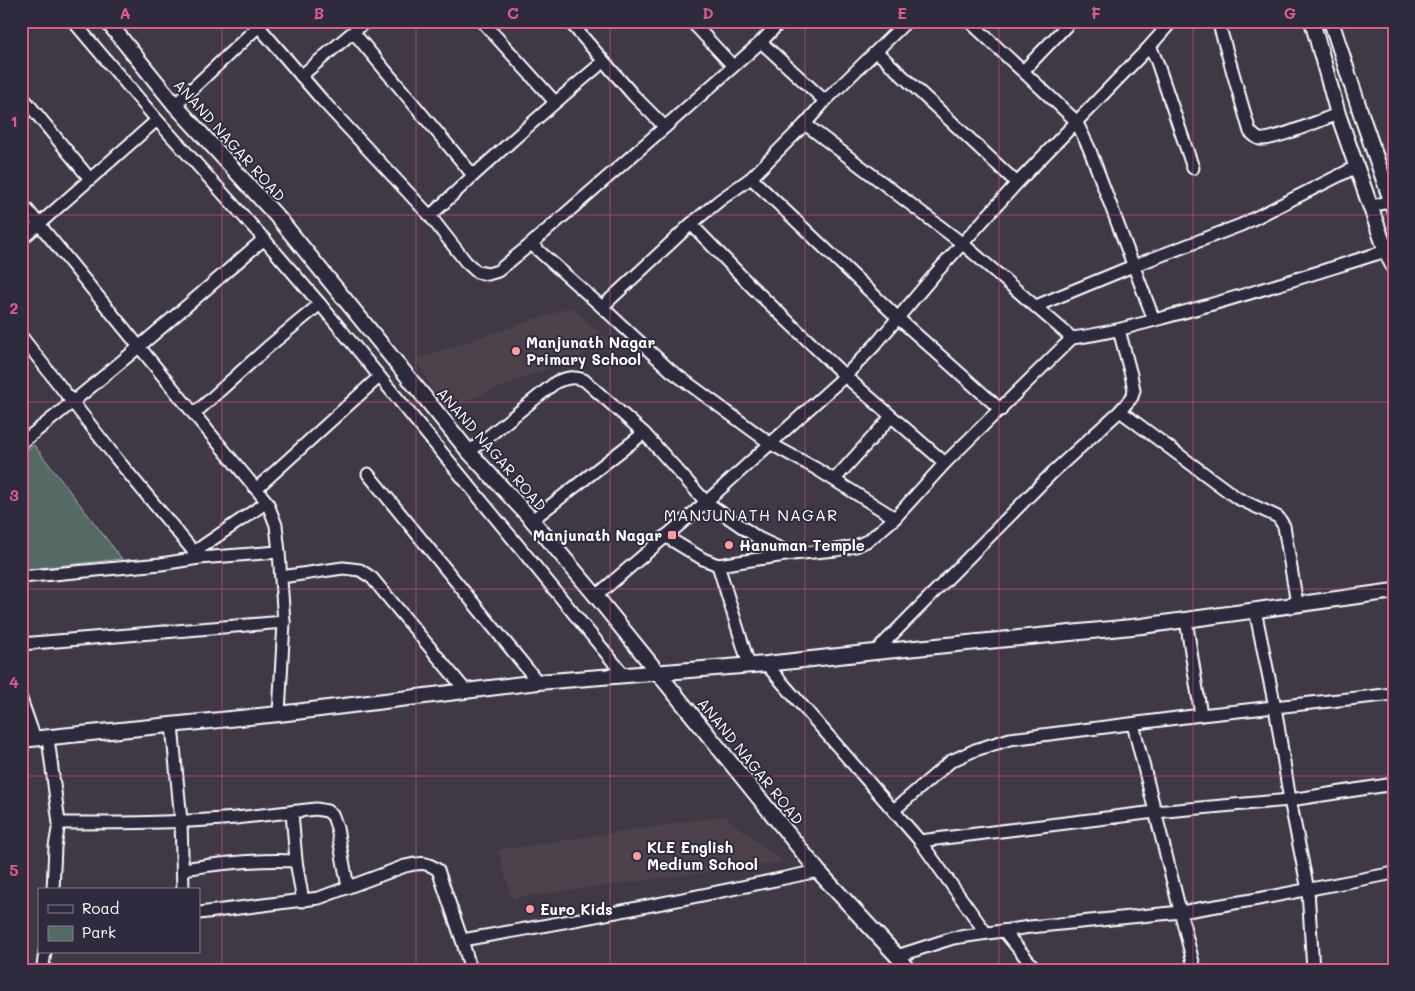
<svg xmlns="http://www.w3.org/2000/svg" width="1415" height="991" viewBox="0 0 1415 991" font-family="Mali,sans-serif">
	<rect width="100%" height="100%" fill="#413846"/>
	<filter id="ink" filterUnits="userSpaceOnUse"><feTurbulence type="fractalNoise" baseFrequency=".02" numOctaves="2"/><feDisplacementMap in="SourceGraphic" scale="10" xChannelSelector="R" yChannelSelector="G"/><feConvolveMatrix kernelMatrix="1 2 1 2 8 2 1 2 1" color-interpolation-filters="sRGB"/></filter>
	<g filter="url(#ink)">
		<!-- built -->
		<g fill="#4e424c">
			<path d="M571 307 612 343 443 410 416 359Z"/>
			<path d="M725 816 783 862 512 898 498 850Z"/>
		</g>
		<!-- green -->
		<path fill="#546a65" stroke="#aab4b2" d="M34 445 122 559 21 570V453Z"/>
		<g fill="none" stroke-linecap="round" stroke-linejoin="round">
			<!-- minor casing -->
			<g stroke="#fff" stroke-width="15">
				<g id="minor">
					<path d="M73 21 157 120 264 239 320 304 517 544 624 675"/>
					<path d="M254 21 322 100 430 216 466 262 477 272 488 274 498 271 531 244 665 127 761 42 781 21"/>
					<path d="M482 21 555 102"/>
					<path d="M569 21 634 96 665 127"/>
					<path d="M691 21 733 66"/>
					<path d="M969 21 1076 121 1089 148 1154 320"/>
					<path d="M1218 21 1250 132C1253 134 1256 138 1260 139 1273 141 1323 119 1338 114"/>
					<path d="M354 33 473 175"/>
					<path d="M761 42 825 101"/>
					<path d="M1150 46 1157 62 1193 168"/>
					<path d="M877 52 1017 183"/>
					<path d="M1023 71 1071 21"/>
					<path d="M301 76 366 21"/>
					<path d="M21 95 90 179"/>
					<path d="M175 105 264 21"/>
					<path d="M805 124 963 244 1072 338"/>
					<path d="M751 178 898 318 1001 410"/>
					<path d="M21 202 194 414 267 502 276 525 279 552 284 622 279 714"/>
					<path d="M1370 207 1394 200"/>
					<path d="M430 216C486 163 543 112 603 62"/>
					<path d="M691 224 753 288 845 376 945 463"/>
					<path d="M21 240 157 120"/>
					<path d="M531 244 602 307 670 370 771 444 815 468 895 518"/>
					<path d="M1036 306 1133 266 1241 225 1356 167"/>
					<path d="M602 307 691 224 720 200 751 178 805 124 825 101 907 21"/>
					<path d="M21 336 116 458 199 558"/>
					<path d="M1120 411 1237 498 1278 517 1284 526 1297 604"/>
					<path d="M194 414 268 347 320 304"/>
					<path d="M21 443C105 378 184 308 264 239"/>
					<path d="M469 452 556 382C566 378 573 376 584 380L644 433 706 502 758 538 792 554"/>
					<path d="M368 474 538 682"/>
					<path d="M835 479 891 417"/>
					<path d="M256 489 379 377"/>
					<path d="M532 520 644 433"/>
					<path d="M665 536 703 559 718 565 792 554 836 550 856 546 869 540 895 518 945 463 1072 338C1107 334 1140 324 1173 315 1245 296 1315 273 1386 251"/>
					<path d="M194 552 267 502"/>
					<path d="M718 565 749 665"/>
					<path d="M21 577 161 564 199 558 279 552"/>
					<path d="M281 577 343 568 360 570 372 578 467 692"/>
					<path d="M596 596 706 502 845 376 875 345 935 274 1017 183 1150 46 1172 21"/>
					<path d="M1255 610 1275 707 1290 800 1308 890 1313 970"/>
					<path d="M1186 620 1201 715"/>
					<path d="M21 644 284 622"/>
					<path d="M875 652 1053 472 1120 411 1132 397 1134 390 1131 375 1119 330"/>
					<path d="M766 664 920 841 986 933"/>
					<path d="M21 699 35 739"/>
					<path d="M1133 724 1195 970"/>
					<path d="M172 725 181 821 183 890"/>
					<path d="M48 738 59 823 55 847 53 890"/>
					<path d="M894 810 951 761 975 750 1010 739 1201 715 1394 694"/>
					<path d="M292 812 296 861 303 901"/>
					<path d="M59 823C117 823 177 823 236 818 262 815 289 812 316 809L327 811 333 816 337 828 348 887"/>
					<path d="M920 841 1155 812 1290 800 1394 784"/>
					<path d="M183 869C220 863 258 859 296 861"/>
					<path d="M199 913 319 898 405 866C419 863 425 861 438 870L462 940 471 970"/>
					<path d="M1004 931 1036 970"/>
					<path d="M462 940C582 920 700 896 818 871"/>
					<path d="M897 956 953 938 1030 927 1181 912 1258 899 1394 873"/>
					<path d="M43 966 45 952"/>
					<path d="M1391 970 1394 969"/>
				</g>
			</g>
			<!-- tertiary casing -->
			<g stroke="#fff" stroke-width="18">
				<g id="tertiary">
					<path d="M107 21 175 105 281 221 469 452 532 520 596 596 818 871 897 956 908 970"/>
					<path d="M1312 21 1338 114 1386 251 1394 268"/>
					<path d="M1331 21 1364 123 1394 209"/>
					<path d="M21 740 279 714 538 682 766 664 875 652 1142 626 1394 591"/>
				</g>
			</g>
			<!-- minor -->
			<use href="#minor" stroke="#2f2a3d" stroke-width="11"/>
			<!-- tertiary -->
			<use href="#tertiary" stroke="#2f2a3d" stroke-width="14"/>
		</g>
	</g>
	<!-- grid -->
	<path fill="none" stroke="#d45d8c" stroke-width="1" stroke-opacity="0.55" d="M222 21V970M416 21V970M610 21V970M805 21V970M999 21V970M1193 21V970M21 215H1394M21 402H1394M21 589H1394M21 776H1394"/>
	<!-- markers -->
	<g fill="#ff9aa2" stroke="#2f2a3d" stroke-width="2">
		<circle cx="516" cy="351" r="5"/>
		<rect x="667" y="530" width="10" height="10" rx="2.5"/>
		<circle cx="729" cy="545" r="5"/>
		<circle cx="637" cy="856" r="5"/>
		<circle cx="530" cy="909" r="5"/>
	</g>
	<g text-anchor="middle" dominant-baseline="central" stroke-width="4" stroke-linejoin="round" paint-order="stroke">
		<!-- street labels -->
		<g font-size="15" fill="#fff" stroke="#2f2a3d">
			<text transform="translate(230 140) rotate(48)">ANAND NAGAR ROAD</text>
			<text transform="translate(492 449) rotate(49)">ANAND NAGAR ROAD</text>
			<text transform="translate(751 761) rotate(51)">ANAND NAGAR ROAD</text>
		</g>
		<!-- poi labels -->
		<g font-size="15" font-weight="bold" fill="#fff" stroke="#2f2a3d" text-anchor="start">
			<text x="526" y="342">Manjunath Nagar<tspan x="526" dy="17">Primary School</tspan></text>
			<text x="662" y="535" text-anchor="end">Manjunath Nagar</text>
			<text x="739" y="545">Hanuman Temple</text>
			<text x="647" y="847">KLE English<tspan x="647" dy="17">Medium School</tspan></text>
			<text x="540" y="909">Euro Kids</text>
		</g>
		<!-- neighbourhood labels -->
		<g font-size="16" letter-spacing="1" fill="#fff" stroke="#2f2a3d">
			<text x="751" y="514">MANJUNATH NAGAR</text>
		</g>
	</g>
	<!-- margin -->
	<rect width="1415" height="991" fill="none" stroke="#2f2a3d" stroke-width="55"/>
	<!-- legend -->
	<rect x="38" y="888" width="162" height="65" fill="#2f2a3d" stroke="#827f8b"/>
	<rect x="48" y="905" width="25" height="8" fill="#2f2a3d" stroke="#827f8b"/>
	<text x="82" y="914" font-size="15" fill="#ffffff">Road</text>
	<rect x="48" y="926" width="25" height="15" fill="#546a65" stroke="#827f8b"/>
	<text x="82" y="938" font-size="15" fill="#ffffff">Park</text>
	<rect x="28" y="28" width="1360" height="936" fill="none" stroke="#d45d8c" stroke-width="2"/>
	<g font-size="16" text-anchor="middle" font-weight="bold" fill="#d45d8c">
		<text x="125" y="19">A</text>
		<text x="319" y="19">B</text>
		<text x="513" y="19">C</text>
		<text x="708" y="19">D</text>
		<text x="902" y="19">E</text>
		<text x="1096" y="19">F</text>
		<text x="1290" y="19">G</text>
		<text x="14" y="127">1</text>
		<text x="14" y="314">2</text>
		<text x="14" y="501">3</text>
		<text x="14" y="688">4</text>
		<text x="14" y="876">5</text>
	</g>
</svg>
